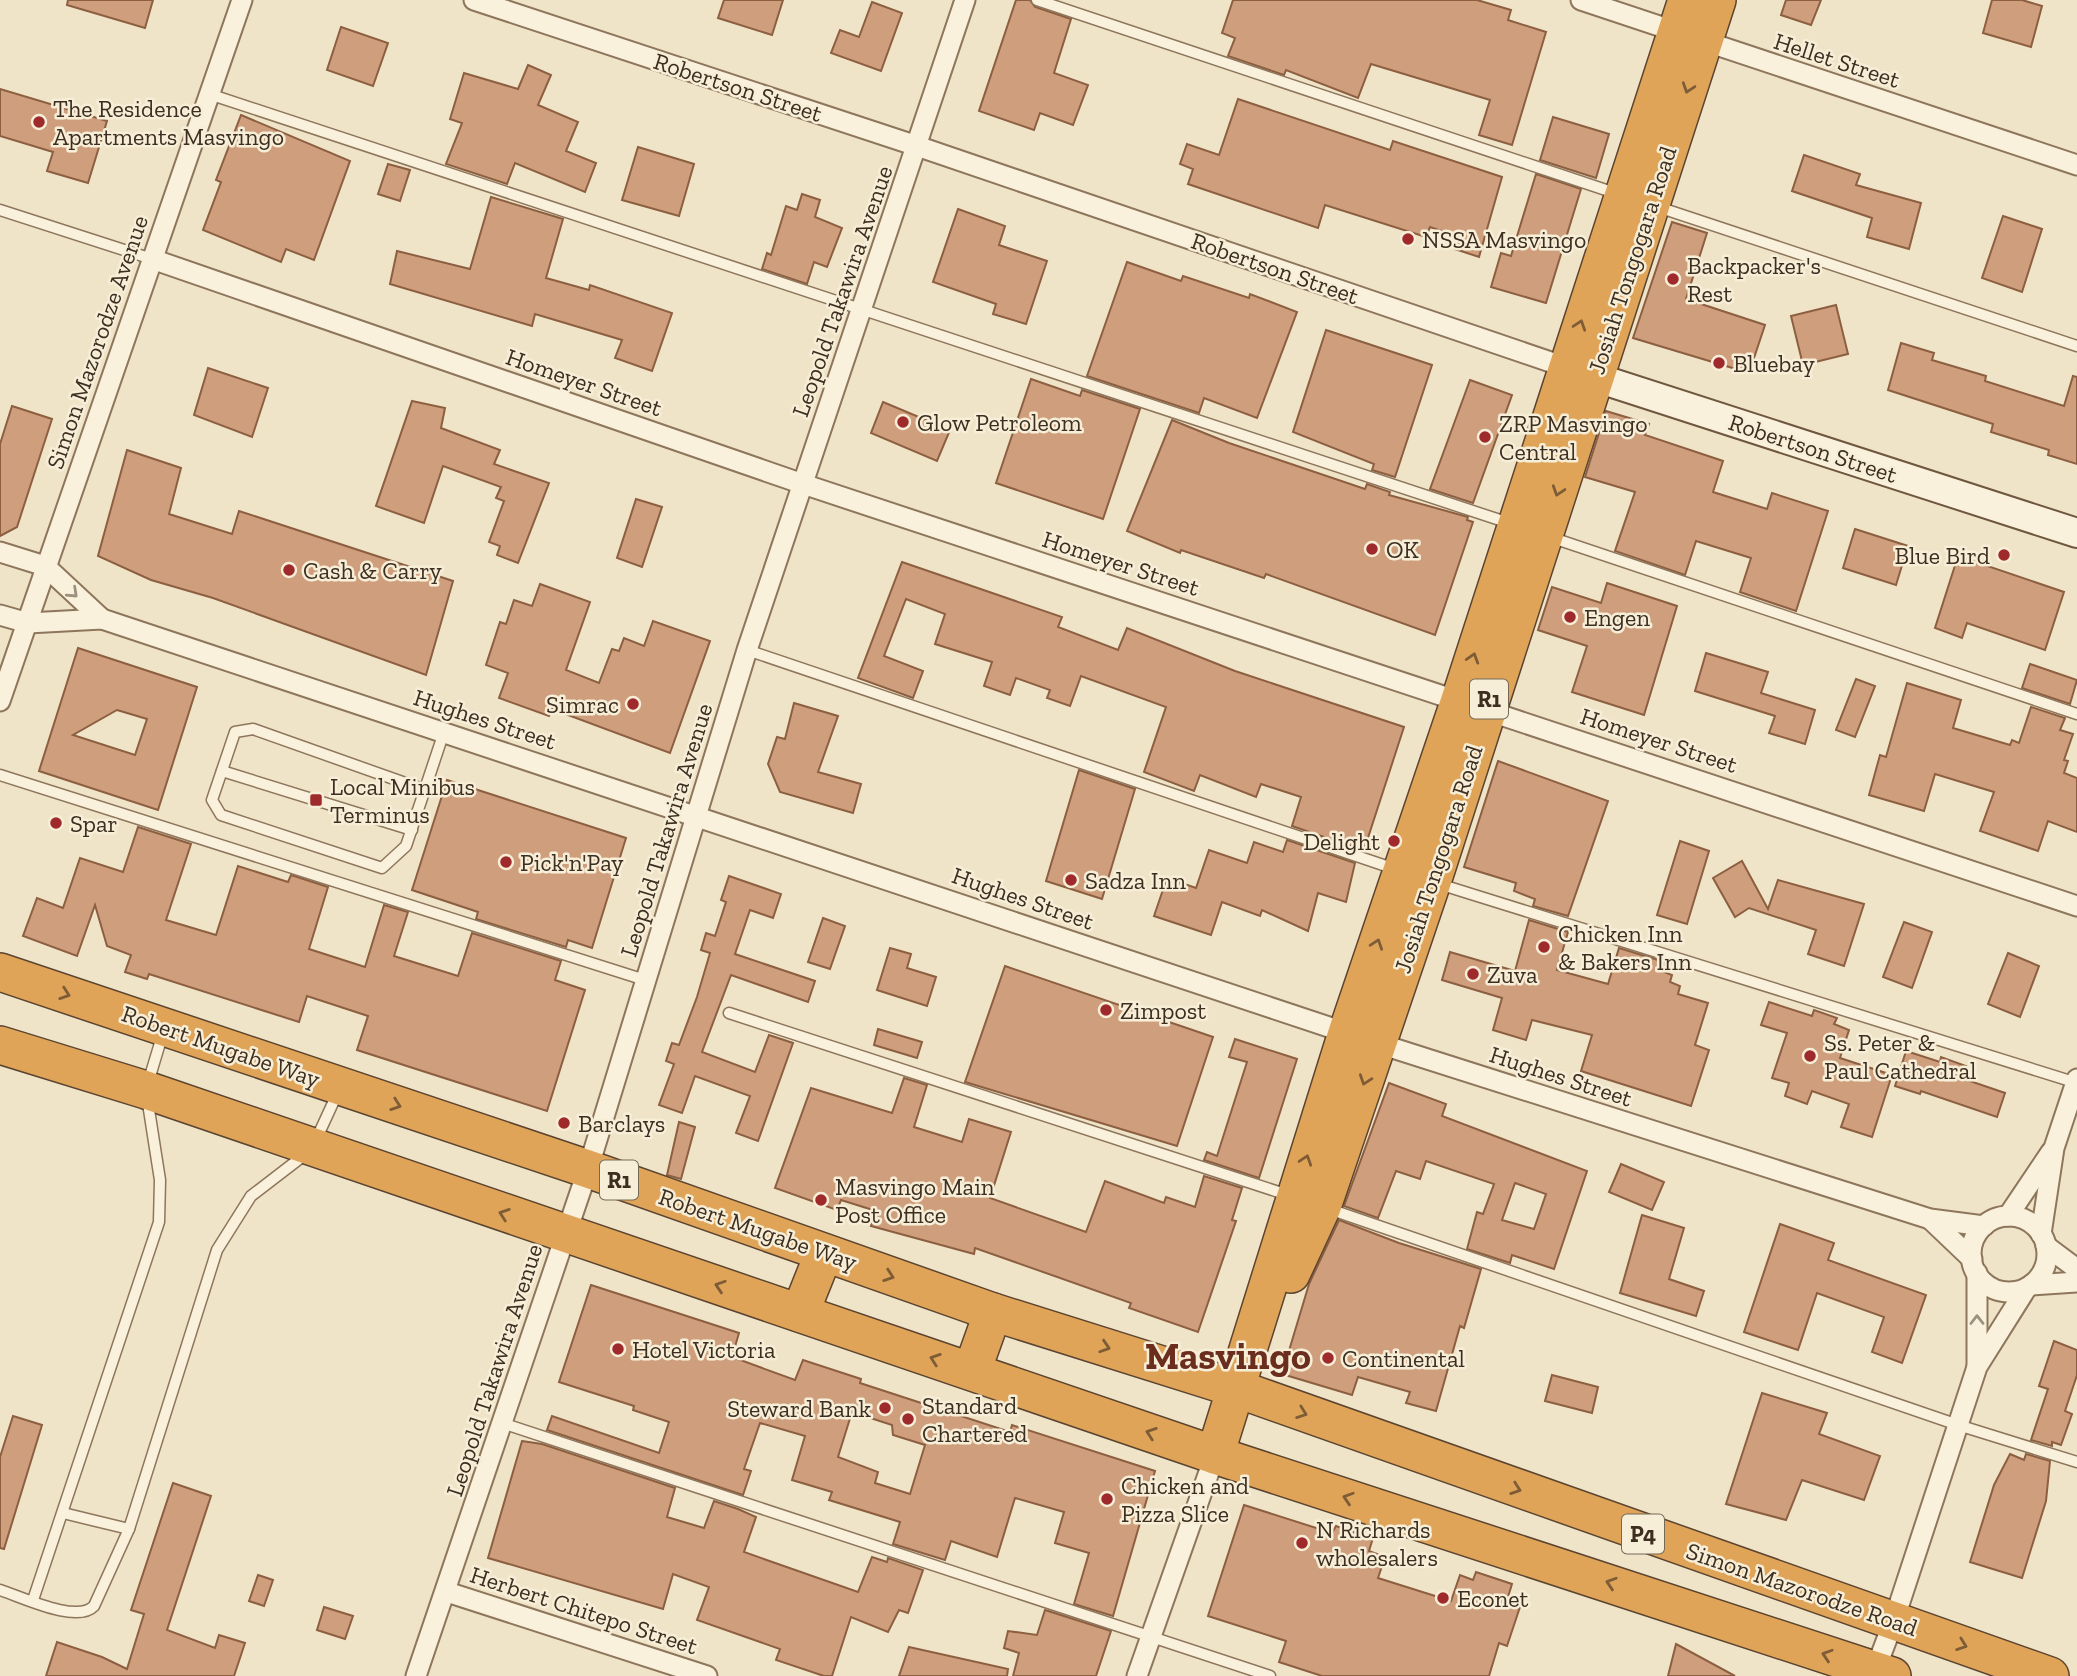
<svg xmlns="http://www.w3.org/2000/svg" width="2077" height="1676" viewBox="0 0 2077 1676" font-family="'Zilla Slab',serif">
	<rect width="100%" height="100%" fill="#f0e4c8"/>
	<!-- building -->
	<g fill="#cf9f7d" stroke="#8d5f41" stroke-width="2" fill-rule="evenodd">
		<path d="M68 0H153L145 28 67 5Z"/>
		<path d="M724 0H783L772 35 718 18Z"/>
		<path d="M1016 0H1030L1035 7 1071 19 1054 73 1088 85 1073 125 1040 113 1034 130 979 111Z"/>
		<path d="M1233 0H1477L1511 10 1508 20 1546 32 1512 145 1479 135 1490 100 1371 64 1358 98 1286 70 1284 75 1228 56 1235 38 1222 33Z"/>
		<path d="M1786 0H1821L1811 25 1781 15Z"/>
		<path d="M1992 0H2022L2042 6 2031 47 1983 33Z"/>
		<path d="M872 2 902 13 881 71 831 53 840 30 859 37Z"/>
		<path d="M341 27 388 43 373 86 327 70Z"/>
		<path d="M528 65 551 75 538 105 578 122 566 151 596 163 585 192 515 163 507 184 446 164 462 123 450 119 464 73 518 89Z"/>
		<path d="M0 89 107 121 88 183 47 171 53 152 0 136Z"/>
		<path d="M1238 99 1390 150 1393 141 1502 177 1479 257 1455 249 1459 237 1430 227 1426 237 1325 205 1318 228 1188 184 1193 169 1180 164 1187 144 1219 155Z"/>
		<path d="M241 115 350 161 314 260 286 249 281 262 203 230 221 182 216 180Z"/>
		<path d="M1553 117 1609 134 1596 178 1540 160Z"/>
		<path d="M638 147 694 164 679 216 622 200Z"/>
		<path d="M1804 155 1860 174 1856 185 1921 203 1909 249 1867 237 1872 218 1792 191Z"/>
		<path d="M388 164 410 170 400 201 378 194Z"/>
		<path d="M1536 174 1581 189 1546 303 1491 287 1501 253 1511 256Z"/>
		<path d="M802 194 820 200 815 217 842 228 827 267 814 262 807 284 762 269 767 253 771 255 786 206 797 210Z"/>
		<path d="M491 197 563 219 546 278 589 290 590 285 672 313 652 371 615 358 622 340 535 314 532 326 390 284 397 251 470 269Z"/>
		<path d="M958 209 1005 226 999 245 1047 261 1026 324 993 314 996 304 933 282Z"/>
		<path d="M2003 216 2042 229 2022 292 1982 278Z"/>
		<path d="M1672 222 1707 233 1686 299 1765 325 1749 373 1633 338Z"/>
		<path d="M1127 262 1181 281 1183 276 1249 298 1250 294 1297 312 1257 418 1204 398 1199 413 1087 376Z"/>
		<path d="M1836 305 1848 354 1803 365 1791 316Z"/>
		<path d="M1326 330 1432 365 1395 477 1372 470 1374 464 1293 432Z"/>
		<path d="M1901 343 1934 353 1932 360 1986 376 1985 381 2064 406 2073 376 2077 377V464L2048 455 2049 450 1991 432 1993 424 1888 390Z"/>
		<path d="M208 368 268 388 252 437 194 415Z"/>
		<path d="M1031 379 1080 396 1082 390 1140 409 1103 519 996 483Z"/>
		<path d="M1470 380 1512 395 1473 503 1430 489Z"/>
		<path d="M412 401 445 408 441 428 500 450 494 464 549 483 518 563 497 555 500 546 489 542 504 501 496 498 501 487 443 466 424 523 376 506Z"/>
		<path d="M883 402 950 430 937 461 871 433Z"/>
		<path d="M12 406 52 419 17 527 0 536V444Z"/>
		<path d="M1606 411 1649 424 1645 435 1723 461 1713 492 1767 509 1772 493 1828 511 1796 611 1740 592 1751 558 1696 541 1685 575 1615 551 1635 492 1585 477Z"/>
		<path d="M1172 420 1229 443 1365 489 1367 484 1390 492 1389 495 1468 517 1467 520 1473 522 1435 635 1266 574 1264 578 1181 550 1180 553 1127 531Z"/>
		<path d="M127 450 181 468 169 514 232 534 239 511 453 581 426 675 213 598 151 580 98 556Z"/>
		<path d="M636 499 662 507 642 567 617 558Z"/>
		<path d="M1855 529 1908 546 1896 585 1843 568Z"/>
		<path d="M1958 556 2064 592 2045 650 1967 623 1962 638 1935 628Z"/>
		<path d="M902 562 1062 617 1058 627 1118 650 1127 628 1235 671 1404 727 1365 847 1360 845 1359 849 1292 826 1301 797 1261 784 1256 797 1200 775 1194 791 1144 772 1166 707 1081 676 1070 706 1047 698 1050 690 1016 678 1010 695 984 686 992 662 935 644 945 614 906 599 884 656 923 671 913 698 858 678Z"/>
		<path d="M1607 583 1677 606 1644 715 1572 692 1587 646 1538 630 1552 587 1601 603Z"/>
		<path d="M540 584 590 602 566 670 599 683 612 649 619 651 624 638 644 646 653 621 710 641 670 753 552 709 549 716 499 698 508 673 486 665 500 622 506 624 514 600 532 606Z"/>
		<path d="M78 648 197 687 158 810 39 771ZM117 710 147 719 135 755 73 735Z"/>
		<path d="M1706 653 1768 672 1761 693 1815 710 1805 744 1769 733 1775 716 1695 691Z"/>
		<path d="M2030 664 2077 680 2070 704 2022 688Z"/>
		<path d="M1856 679 1875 686 1855 737 1836 730Z"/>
		<path d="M1907 683 1961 700 1953 728 2010 745 2012 740 2019 743 2031 707 2065 718 2060 730 2073 734 2064 760 2068 761 2064 773 2077 778V832L2048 821 2038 851 1980 831 1994 792 1935 774 1924 811 1869 795 1880 755 1886 757Z"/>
		<path d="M794 703 838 716 818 772 861 784 853 813 780 792 768 764 777 737 785 739Z"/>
		<path d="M1498 761 1608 801 1568 916 1533 906 1535 899 1514 891 1516 883 1464 867Z"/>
		<path d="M1079 770 1135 789 1102 899 1046 881Z"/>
		<path d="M447 780 626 838 592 948 568 940 566 947 476 919 478 912 412 890Z"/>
		<path d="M138 827 191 844 166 920 216 935 238 866 288 882 291 875 328 887 309 949 365 967 384 905 408 912 394 956 458 976 472 933 561 961 555 980 585 990 547 1111 357 1050 368 1016 307 996 299 1022 149 974 147 979 125 972 131 955 107 946 95 905 77 956 23 936 37 898 63 908 80 858 123 872Z"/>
		<path d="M1287 840 1355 863 1346 902 1318 893 1308 931 1262 910 1260 916 1222 902 1211 935 1154 916 1167 878 1196 888 1209 850 1247 863 1254 842 1283 852Z"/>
		<path d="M1680 841 1709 851 1687 924 1657 915Z"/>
		<path d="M1742 861 1768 909 1778 880 1864 904 1844 966 1808 954 1816 930 1749 908 1735 917 1713 878Z"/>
		<path d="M729 876 781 894 773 918 750 910 735 954 815 981 808 1002 731 975 702 1052 755 1072 769 1035 793 1043 758 1141 736 1133 750 1096 695 1076 682 1113 659 1105 674 1064 666 1061 672 1043 679 1045 697 997 710 953 701 950 706 933 715 936 726 902 721 900Z"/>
		<path d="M823 918 845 926 830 969 808 962Z"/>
		<path d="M1529 920 1568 932 1557 970 1608 984 1619 948 1668 963 1664 972 1672 975 1670 982 1680 986 1678 994 1708 1003 1695 1045 1709 1050 1691 1106 1581 1071 1592 1035 1532 1020 1526 1040 1493 1030 1502 998 1442 980 1450 952 1515 971Z"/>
		<path d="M1904 922 1932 932 1912 988 1883 977Z"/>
		<path d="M890 948 911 954 907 968 936 977 927 1006 877 990Z"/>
		<path d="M2008 953 2039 966 2020 1017 1988 1004Z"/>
		<path d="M1005 966 1213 1037 1177 1146 965 1082Z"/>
		<path d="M1769 1002 1812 1016 1814 1010 1837 1018 1834 1024 1849 1030 1840 1058 1892 1075 1872 1137 1841 1127 1849 1104 1812 1091 1807 1104 1785 1096 1789 1083 1772 1078 1787 1033 1761 1025Z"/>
		<path d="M878 1029 922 1042 917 1058 874 1045Z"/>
		<path d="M1235 1039 1297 1059 1259 1178 1204 1160 1207 1152 1217 1156 1247 1062 1229 1057Z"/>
		<path d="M1906 1051 1940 1062 1941 1057 1966 1066 1961 1078 2005 1093 1997 1117 1921 1091 1920 1094 1895 1086Z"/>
		<path d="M904 1078 927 1085 914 1127 962 1142 969 1119 1011 1132 990 1198 1086 1232 1105 1181 1164 1203 1166 1197 1195 1207 1204 1176 1242 1188 1232 1220 1236 1221 1198 1332 1129 1308 1131 1303 975 1248 974 1254 871 1226 876 1211 841 1200 837 1210 775 1188 811 1088 892 1113Z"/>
		<path d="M1389 1083 1446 1104 1442 1116 1587 1171 1554 1269 1512 1255 1510 1263 1467 1249 1477 1212 1483 1214 1494 1184 1426 1161 1420 1179 1396 1171 1378 1218 1344 1206ZM1515 1183 1546 1194 1534 1229 1502 1220Z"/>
		<path d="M679 1122 695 1127 681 1179 667 1175Z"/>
		<path d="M1621 1164 1664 1182 1652 1210 1609 1192Z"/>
		<path d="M1642 1215 1684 1228 1669 1279 1704 1291 1696 1316 1620 1293Z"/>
		<path d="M1339 1220 1399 1243 1481 1269 1464 1328 1460 1326 1436 1411 1406 1403 1410 1392 1358 1377 1352 1395 1282 1374 1309 1284Z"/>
		<path d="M1780 1224 1834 1243 1828 1260 1926 1295 1902 1363 1872 1352 1884 1317 1817 1293 1798 1350 1744 1332Z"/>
		<path d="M591 1285 739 1333 732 1357 795 1380 803 1360 861 1379 860 1383 1010 1432 1012 1425 1155 1471 1113 1616 1074 1604 1089 1553 1055 1543 1064 1512 1015 1498 997 1557 951 1541 945 1560 893 1544 900 1522 829 1500 832 1492 792 1480 805 1436 760 1423 744 1469 751 1471 743 1495 547 1430 552 1416 659 1453 669 1422 633 1410 634 1406 559 1382ZM852 1412 892 1425 893 1435 925 1445 910 1494 875 1483 878 1472 838 1457Z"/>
		<path d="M2054 1341 2077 1350V1375L2065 1411 2072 1414 2061 1445 2052 1442V1446L2031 1440 2048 1389 2039 1386Z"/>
		<path d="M1552 1375 1598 1387 1592 1413 1545 1401Z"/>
		<path d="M1762 1393 1827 1413 1819 1434 1880 1456 1864 1500 1802 1480 1786 1520 1726 1504Z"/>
		<path d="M13 1416 42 1425 4 1549 0 1548V1457Z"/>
		<path d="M522 1441 542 1444 675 1488 667 1517 704 1528 714 1501 738 1509 756 1517 744 1552 858 1592 872 1557 887 1562 888 1558 923 1570 908 1613 899 1610 888 1632 851 1617 832 1676H824L776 1660 780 1649 697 1620 709 1587 673 1574 663 1609 488 1558Z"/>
		<path d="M2010 1454 2024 1460 2026 1454 2050 1461 2046 1501 2022 1578 1970 1562 1994 1485Z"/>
		<path d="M173 1483 211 1496 167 1630 215 1648 219 1635 245 1643 234 1676H46L57 1642 102 1657 127 1669 144 1614 131 1610Z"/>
		<path d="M1244 1505 1332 1533 1336 1526 1373 1538 1369 1551 1385 1557 1378 1578 1451 1601 1460 1575 1473 1580 1476 1572 1512 1584 1508 1597 1522 1601 1507 1646 1499 1643 1489 1676H1322L1279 1662 1286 1641 1208 1616Z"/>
		<path d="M258 1575 273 1580 264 1606 249 1601Z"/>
		<path d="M324 1607 353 1616 345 1639 317 1630Z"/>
		<path d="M1045 1610 1111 1631 1096 1676H1013L1019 1653 1004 1648 1008 1631 1037 1635Z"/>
		<path d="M1676 1644 1735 1676H1668Z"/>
		<path d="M909 1647 1008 1669 1007 1676H899Z"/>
	</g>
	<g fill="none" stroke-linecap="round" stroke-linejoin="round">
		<!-- lane casing -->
		<g stroke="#8d765c" stroke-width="13">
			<g id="lane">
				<path d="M1037 0 1618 194"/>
				<path d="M209 94 1509 523"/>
				<path d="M1658 207 2077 346"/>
				<path d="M0 210 152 259"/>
				<path d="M1550 537 2077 714"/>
				<path d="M747 650 1395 869"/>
				<path d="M222 771 412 830"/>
				<path d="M0 775 645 980"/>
				<path d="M425 790 253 729 235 732 212 800 221 815 382 868 406 846 444 732"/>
				<path d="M1439 884 2077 1083"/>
				<path d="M729 1013 1288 1195"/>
				<path d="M148 1083 163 1033"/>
				<path d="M315 1142 338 1092"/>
				<path d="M1329 1209 1958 1425 2077 1462"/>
				<path d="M502 1423 1270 1676"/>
				<path d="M63 1513 129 1529"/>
				<path d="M0 1590C22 1597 77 1624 94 1606L129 1529 217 1250 251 1196 307 1153"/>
				<path d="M33 1600 159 1222 160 1180 147 1097"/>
			</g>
		</g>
		<!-- street casing -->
		<g stroke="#8d765c" stroke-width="23">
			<g id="street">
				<path d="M474 0 917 146 1574 370"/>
				<path d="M1581 0 2077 165"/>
				<path d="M152 259 803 484 2077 906"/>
				<path d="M0 552 45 566 102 619"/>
				<path d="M0 615 28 623 102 619 1377 1043 1930 1219 1984 1226"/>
				<path d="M0 701 242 0"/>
				<path d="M2008 1216 2051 1152"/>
				<circle cx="2009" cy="1254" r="38"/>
				<path d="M1930 1219 1972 1259"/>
				<path d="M2041 1234 2054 1148 2077 1079"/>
				<path d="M2046 1246 2077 1269"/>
				<path d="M2031 1285 2077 1282"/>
				<path d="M1977 1366V1273"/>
				<path d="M447 1592 707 1676"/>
				<path d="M416 1676 588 1169 747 650 965 0"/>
				<path d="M1137 1676 1215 1455"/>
				<path d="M1873 1676 1894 1620 1977 1367 2026 1289"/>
			</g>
		</g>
		<!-- secondary casing -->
		<g stroke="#6f573f" stroke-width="32">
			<path id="secondary" d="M1594 377 2077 533"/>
		</g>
		<!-- highway casing -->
		<g stroke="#5b4430" stroke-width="40">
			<g id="highway">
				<path d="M0 972 588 1169 993 1312 1238 1389 2050 1676"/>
				<path d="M0 1045 146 1090 1215 1455 1892 1676"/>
				<path d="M1291 1274 1322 1207 1432 882 1717 0"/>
				<path d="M800 1313 824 1253"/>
				<path d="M972 1371 993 1312"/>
				<path d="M1215 1455 1347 1033 1460 700 1687 0"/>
			</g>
		</g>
		<!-- lane -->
		<use href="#lane" stroke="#faf1dc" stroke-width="10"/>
		<!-- street -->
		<use href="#street" stroke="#faf1dc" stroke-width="19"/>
		<!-- secondary -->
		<use href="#secondary" stroke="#faf1dc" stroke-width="28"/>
		<!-- highway -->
		<use href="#highway" stroke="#e0a458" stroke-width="37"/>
	</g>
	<!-- one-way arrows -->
	<defs><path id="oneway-chevron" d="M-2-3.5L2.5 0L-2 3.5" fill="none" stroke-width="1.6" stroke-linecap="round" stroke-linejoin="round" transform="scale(1.75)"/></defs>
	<g stroke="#7e5d36">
		<use href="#oneway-chevron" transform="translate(1688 88) rotate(108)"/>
		<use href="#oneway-chevron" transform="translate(1580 325) rotate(-72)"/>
		<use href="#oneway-chevron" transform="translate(1558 491) rotate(108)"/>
		<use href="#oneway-chevron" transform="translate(1473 658) rotate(-73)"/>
		<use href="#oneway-chevron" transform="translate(1377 944) rotate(-71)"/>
		<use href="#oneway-chevron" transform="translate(65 994) rotate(19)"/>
		<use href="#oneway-chevron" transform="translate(1365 1080) rotate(109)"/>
		<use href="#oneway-chevron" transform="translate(396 1105) rotate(19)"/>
		<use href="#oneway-chevron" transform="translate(1306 1160) rotate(-72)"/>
		<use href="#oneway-chevron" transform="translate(504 1214) rotate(-161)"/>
		<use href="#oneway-chevron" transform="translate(889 1276) rotate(19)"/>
		<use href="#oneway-chevron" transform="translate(720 1286) rotate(-162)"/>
		<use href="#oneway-chevron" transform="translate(1105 1347) rotate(18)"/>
		<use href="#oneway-chevron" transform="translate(935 1359) rotate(-161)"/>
		<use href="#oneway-chevron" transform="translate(1302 1413) rotate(20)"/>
		<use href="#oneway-chevron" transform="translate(1151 1433) rotate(-161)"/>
		<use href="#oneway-chevron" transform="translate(1516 1489) rotate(19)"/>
		<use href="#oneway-chevron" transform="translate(1348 1498) rotate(-162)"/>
		<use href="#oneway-chevron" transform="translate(1611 1583) rotate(-162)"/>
		<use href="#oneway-chevron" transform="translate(1962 1645) rotate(20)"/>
		<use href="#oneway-chevron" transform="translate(1827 1655) rotate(-162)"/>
	</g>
	<g stroke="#9c907e">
		<use href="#oneway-chevron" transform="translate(73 593) rotate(43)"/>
		<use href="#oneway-chevron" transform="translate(1977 1320) rotate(-90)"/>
	</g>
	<!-- markers -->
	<g fill="#9e2a2b" stroke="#f7eed8" stroke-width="2.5">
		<circle cx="39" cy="122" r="7"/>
		<circle cx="1408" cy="239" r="7"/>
		<circle cx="1673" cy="279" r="7"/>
		<circle cx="1719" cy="363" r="7"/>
		<circle cx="903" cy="422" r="7"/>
		<circle cx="1485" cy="437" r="7"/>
		<circle cx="1372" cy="549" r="7"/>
		<circle cx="2004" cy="555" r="7"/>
		<circle cx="289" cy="570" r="7"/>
		<circle cx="1570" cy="617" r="7"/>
		<circle cx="633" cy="704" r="7"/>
		<rect x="309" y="793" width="14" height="14" rx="3.5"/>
		<circle cx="56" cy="823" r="7"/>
		<circle cx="1394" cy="841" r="7"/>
		<circle cx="506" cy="862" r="7"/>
		<circle cx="1071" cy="880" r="7"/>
		<circle cx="1544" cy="947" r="7"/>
		<circle cx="1473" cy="974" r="7"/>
		<circle cx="1106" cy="1010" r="7"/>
		<circle cx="1810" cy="1056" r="7"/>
		<circle cx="564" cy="1123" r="7"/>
		<circle cx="821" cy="1200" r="7"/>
		<circle cx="618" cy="1349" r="7"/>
		<circle cx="1328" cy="1358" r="7"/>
		<circle cx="885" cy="1408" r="7"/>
		<circle cx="908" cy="1419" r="7"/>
		<circle cx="1107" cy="1499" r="7"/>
		<circle cx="1302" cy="1543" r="7"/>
		<circle cx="1443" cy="1598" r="7"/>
	</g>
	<g text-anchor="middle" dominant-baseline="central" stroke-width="5" stroke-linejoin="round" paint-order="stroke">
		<!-- shield labels -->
		<g fill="#f7eed8" stroke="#756857" stroke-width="2">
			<rect x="1470" y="679.5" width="38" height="39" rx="5"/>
			<rect x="600" y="1160.5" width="38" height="39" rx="5"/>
			<rect x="1622" y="1514.5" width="42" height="39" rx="5"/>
		</g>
		<g font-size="23" font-weight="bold" fill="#3d2e20">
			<text x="1489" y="699">R1</text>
			<text x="619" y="1180">R1</text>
			<text x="1643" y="1534">P4</text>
		</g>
		<!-- street labels -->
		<g font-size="24" fill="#3d2e20" stroke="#f7eed8">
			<text transform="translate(1837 60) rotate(18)">Hellet Street</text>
			<text transform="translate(738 87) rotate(18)">Robertson Street</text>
			<text transform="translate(1632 260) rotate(-72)">Josiah Tongogara Road</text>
			<text transform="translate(1275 268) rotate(19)">Robertson Street</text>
			<text transform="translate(842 291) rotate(-71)">Leopold Takawira Avenue</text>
			<text transform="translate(97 342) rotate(-71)">Simon Mazorodze Avenue</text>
			<text transform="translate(584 382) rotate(19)">Homeyer Street</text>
			<text transform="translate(1813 448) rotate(18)">Robertson Street</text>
			<text transform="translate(1121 563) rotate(18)">Homeyer Street</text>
			<text transform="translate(485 719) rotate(18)">Hughes Street</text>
			<text transform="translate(1659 740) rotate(18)">Homeyer Street</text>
			<text transform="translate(666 830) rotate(-73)">Leopold Takawira Avenue</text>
			<text transform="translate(1438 859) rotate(-72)">Josiah Tongogara Road</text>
			<text transform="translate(1023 898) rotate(19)">Hughes Street</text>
			<text transform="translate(221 1046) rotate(19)">Robert Mugabe Way</text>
			<text transform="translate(1561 1076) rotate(18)">Hughes Street</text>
			<text transform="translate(758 1229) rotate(19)">Robert Mugabe Way</text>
			<text transform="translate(494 1370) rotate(-72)">Leopold Takawira Avenue</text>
			<text transform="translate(1802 1589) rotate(19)">Simon Mazorodze Road</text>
			<text transform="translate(584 1610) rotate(18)">Herbert Chitepo Street</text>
		</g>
		<!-- poi labels -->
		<g font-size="24" fill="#3d2e20" stroke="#f7eed8" text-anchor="start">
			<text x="53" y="108">The Residence<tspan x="53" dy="28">Apartments Masvingo</tspan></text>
			<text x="1422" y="239">NSSA Masvingo</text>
			<text x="1687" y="265">Backpacker's<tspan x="1687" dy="28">Rest</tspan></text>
			<text x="1733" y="363">Bluebay</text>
			<text x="917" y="422">Glow Petroleom</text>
			<text x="1499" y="423">ZRP Masvingo<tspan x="1499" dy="28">Central</tspan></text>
			<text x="1386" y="549">OK</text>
			<text x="1990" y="555" text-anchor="end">Blue Bird</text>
			<text x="303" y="570">Cash &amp; Carry</text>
			<text x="1584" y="617">Engen</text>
			<text x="619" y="704" text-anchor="end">Simrac</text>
			<text x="330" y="786">Local Minibus<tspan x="330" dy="28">Terminus</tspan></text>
			<text x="70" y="823">Spar</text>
			<text x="1380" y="841" text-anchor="end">Delight</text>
			<text x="520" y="862">Pick'n'Pay</text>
			<text x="1085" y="880">Sadza Inn</text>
			<text x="1558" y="933">Chicken Inn<tspan x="1558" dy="28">&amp; Bakers Inn</tspan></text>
			<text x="1487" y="974">Zuva</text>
			<text x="1120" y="1010">Zimpost</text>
			<text x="1824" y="1042">Ss. Peter &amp;<tspan x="1824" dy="28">Paul Cathedral</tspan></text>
			<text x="578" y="1123">Barclays</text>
			<text x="835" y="1186">Masvingo Main<tspan x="835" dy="28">Post Office</tspan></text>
			<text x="632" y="1349">Hotel Victoria</text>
			<text x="1342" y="1358">Continental</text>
			<text x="922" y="1405">Standard<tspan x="922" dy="28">Chartered</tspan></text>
			<text x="871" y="1408" text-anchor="end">Steward Bank</text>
			<text x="1121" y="1485">Chicken and<tspan x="1121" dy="28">Pizza Slice</tspan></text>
			<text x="1316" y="1529">N Richards<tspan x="1316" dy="28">wholesalers</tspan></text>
			<text x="1457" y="1598">Econet</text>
		</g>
		<!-- town labels -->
		<g font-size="38" font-weight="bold" fill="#6b2e1e" stroke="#f7eed8">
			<text x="1228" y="1356">Masvingo</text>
		</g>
	</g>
</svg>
